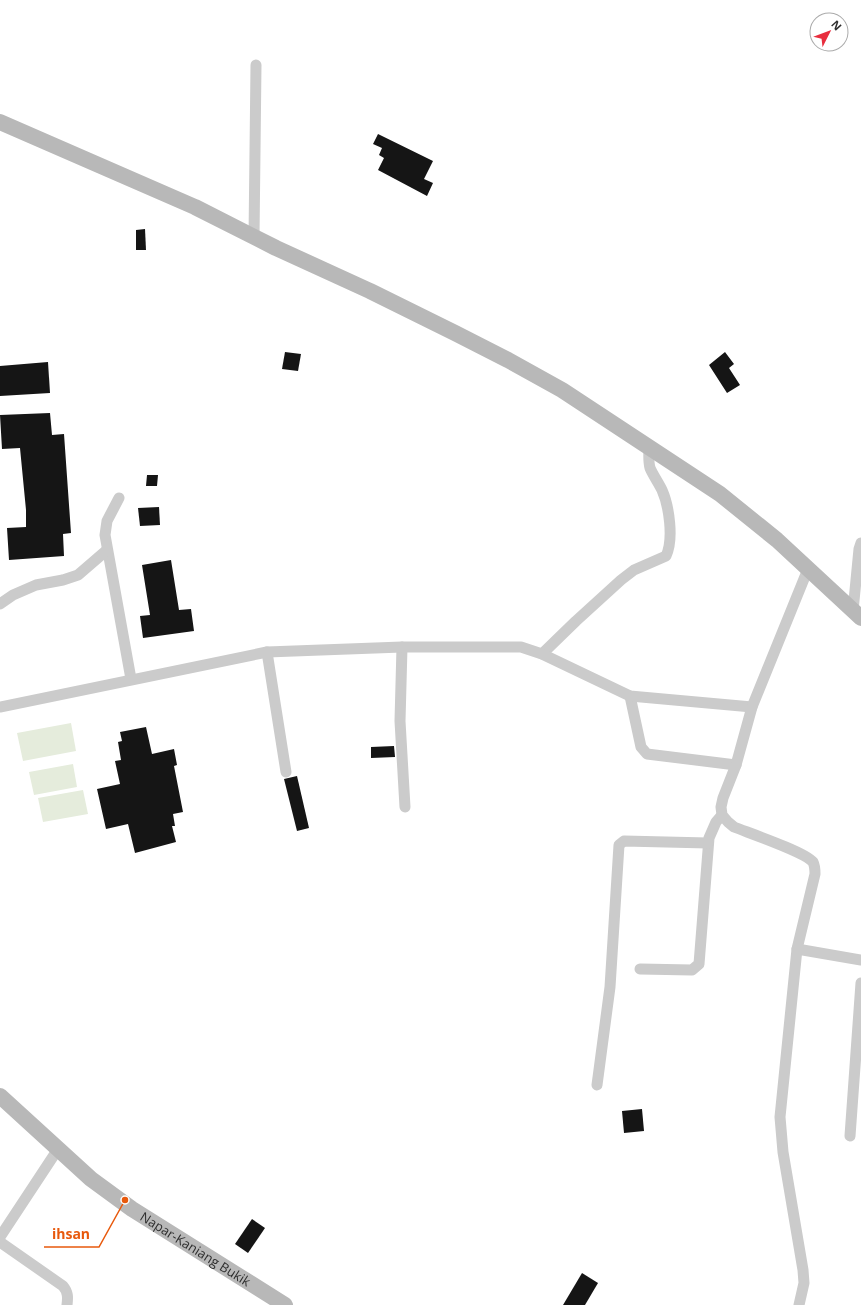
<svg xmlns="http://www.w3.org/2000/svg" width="861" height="1305" viewBox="0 0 861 1305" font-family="'Open Sans',sans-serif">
	<rect width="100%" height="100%" fill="#fff"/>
	<!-- green -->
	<g fill="#e5ecdc">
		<path d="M71 723 76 751 23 761 17 733Z"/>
		<path d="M73 764 77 787 34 795 29 772Z"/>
		<path d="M83 790 88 814 43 822 38 798Z"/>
	</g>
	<!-- building -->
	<g fill="#151515">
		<path d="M378 134 433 161 424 179 433 183 427 196 378 170 384 158 379 155 382 148 373 144Z"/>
		<path d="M145 229 146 250H136V230Z"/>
		<path d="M285 352 301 354 298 371 282 369Z"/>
		<path d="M725 352 734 364 729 368 740 385 727 393 709 365Z"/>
		<path d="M48 362 50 393 0 396V366Z"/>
		<path d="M50 413 52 435 64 434 71 533 63 534 64 556 9 560 7 528 26 527V510L20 448 2 449 0 415Z"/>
		<path d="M147 475H158L157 486H146Z"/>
		<path d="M159 507 160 525 140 526 138 508Z"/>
		<path d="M171 560 179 610 191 609 194 631 143 638 140 616 150 615 142 565Z"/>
		<path d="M146 727 152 754 174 749 177 765 174 766 183 812 173 814 175 826H172L176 842 135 853 128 824 106 829 97 789 120 784 115 761 121 760 118 742 122 741 120 732Z"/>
		<path d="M394 746 395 757 371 758V747Z"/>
		<path d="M297 776 309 828 297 831 284 779Z"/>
		<path d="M642 1109 644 1131 624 1133 622 1111Z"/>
		<path d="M252 1219 265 1228 248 1253 235 1244Z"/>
		<path d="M582 1273 598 1283 585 1305H563Z"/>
	</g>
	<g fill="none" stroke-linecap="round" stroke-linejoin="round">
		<!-- street -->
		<g stroke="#cbcbcb" stroke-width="11">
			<path d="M254 237 256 65"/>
			<path d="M119 498 107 521 105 535 131 679"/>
			<path d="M0 604 13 595 36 585 63 580 78 575 107 550"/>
			<path d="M853 611 859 549 861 543"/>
			<path d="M402 647 400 721 405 807"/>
			<path d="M267 652 286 772"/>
			<path d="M542 654 576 621 621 580 634 570 666 556C674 539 669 506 662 490 658 482 653 475 650 468 648 461 649 453 649 446"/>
			<path d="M630 696 641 747 647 754 736 765"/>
			<path d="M0 707 267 652 402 647H521L542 654 630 696 752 707"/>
			<path d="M797 949 861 960"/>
			<path d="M640 969 692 970 699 964 709 838 716 822 722 815"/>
			<path d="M597 1085 610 987 619 845 624 841 708 843"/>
			<path d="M850 1136 861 983"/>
			<path d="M0 1237 58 1149"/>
			<path d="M0 1242 63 1286C68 1292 68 1297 67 1305"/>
			<path d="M799 1305 804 1283 803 1270 783 1152 780 1117 797 949 815 874C815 870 815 866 813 862 805 852 749 833 734 827L728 822 722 815 721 807 723 798 736 765 752 707 808 569"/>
		</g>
		<!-- secondary -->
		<g stroke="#b8b8b8" stroke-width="16">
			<path d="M0 122 195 207 276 248 370 291 455 333 508 360 562 390 720 494 777 540 861 618"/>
			<path id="s1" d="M0 1096 91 1179 132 1209 285 1305"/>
		</g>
	</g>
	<g text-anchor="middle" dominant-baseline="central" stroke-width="4" stroke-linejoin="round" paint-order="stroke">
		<!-- street labels -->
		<g font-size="13" fill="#2e2e2e" stroke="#fff">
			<text stroke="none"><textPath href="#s1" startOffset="249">Napar-Kaniang Bukik</textPath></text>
		</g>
	</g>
	<!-- callouts -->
	<path fill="none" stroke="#e8590c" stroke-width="1.5" d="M125 1200L99 1247H44"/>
	<circle fill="#e8590c" stroke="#fff" stroke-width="1.5" cx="125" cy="1200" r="4"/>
	<g font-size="14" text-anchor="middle" font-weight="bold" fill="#e8590c" stroke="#fff" stroke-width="4" stroke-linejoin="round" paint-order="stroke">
		<text x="71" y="1239">ihsan</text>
	</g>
	<!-- north arrow -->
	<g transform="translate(829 32) rotate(48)"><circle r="19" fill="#ffffff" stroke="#ababab"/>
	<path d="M0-3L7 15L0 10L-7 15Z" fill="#e82e3e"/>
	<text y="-6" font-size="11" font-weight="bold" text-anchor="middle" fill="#2e2e2e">N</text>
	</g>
</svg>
